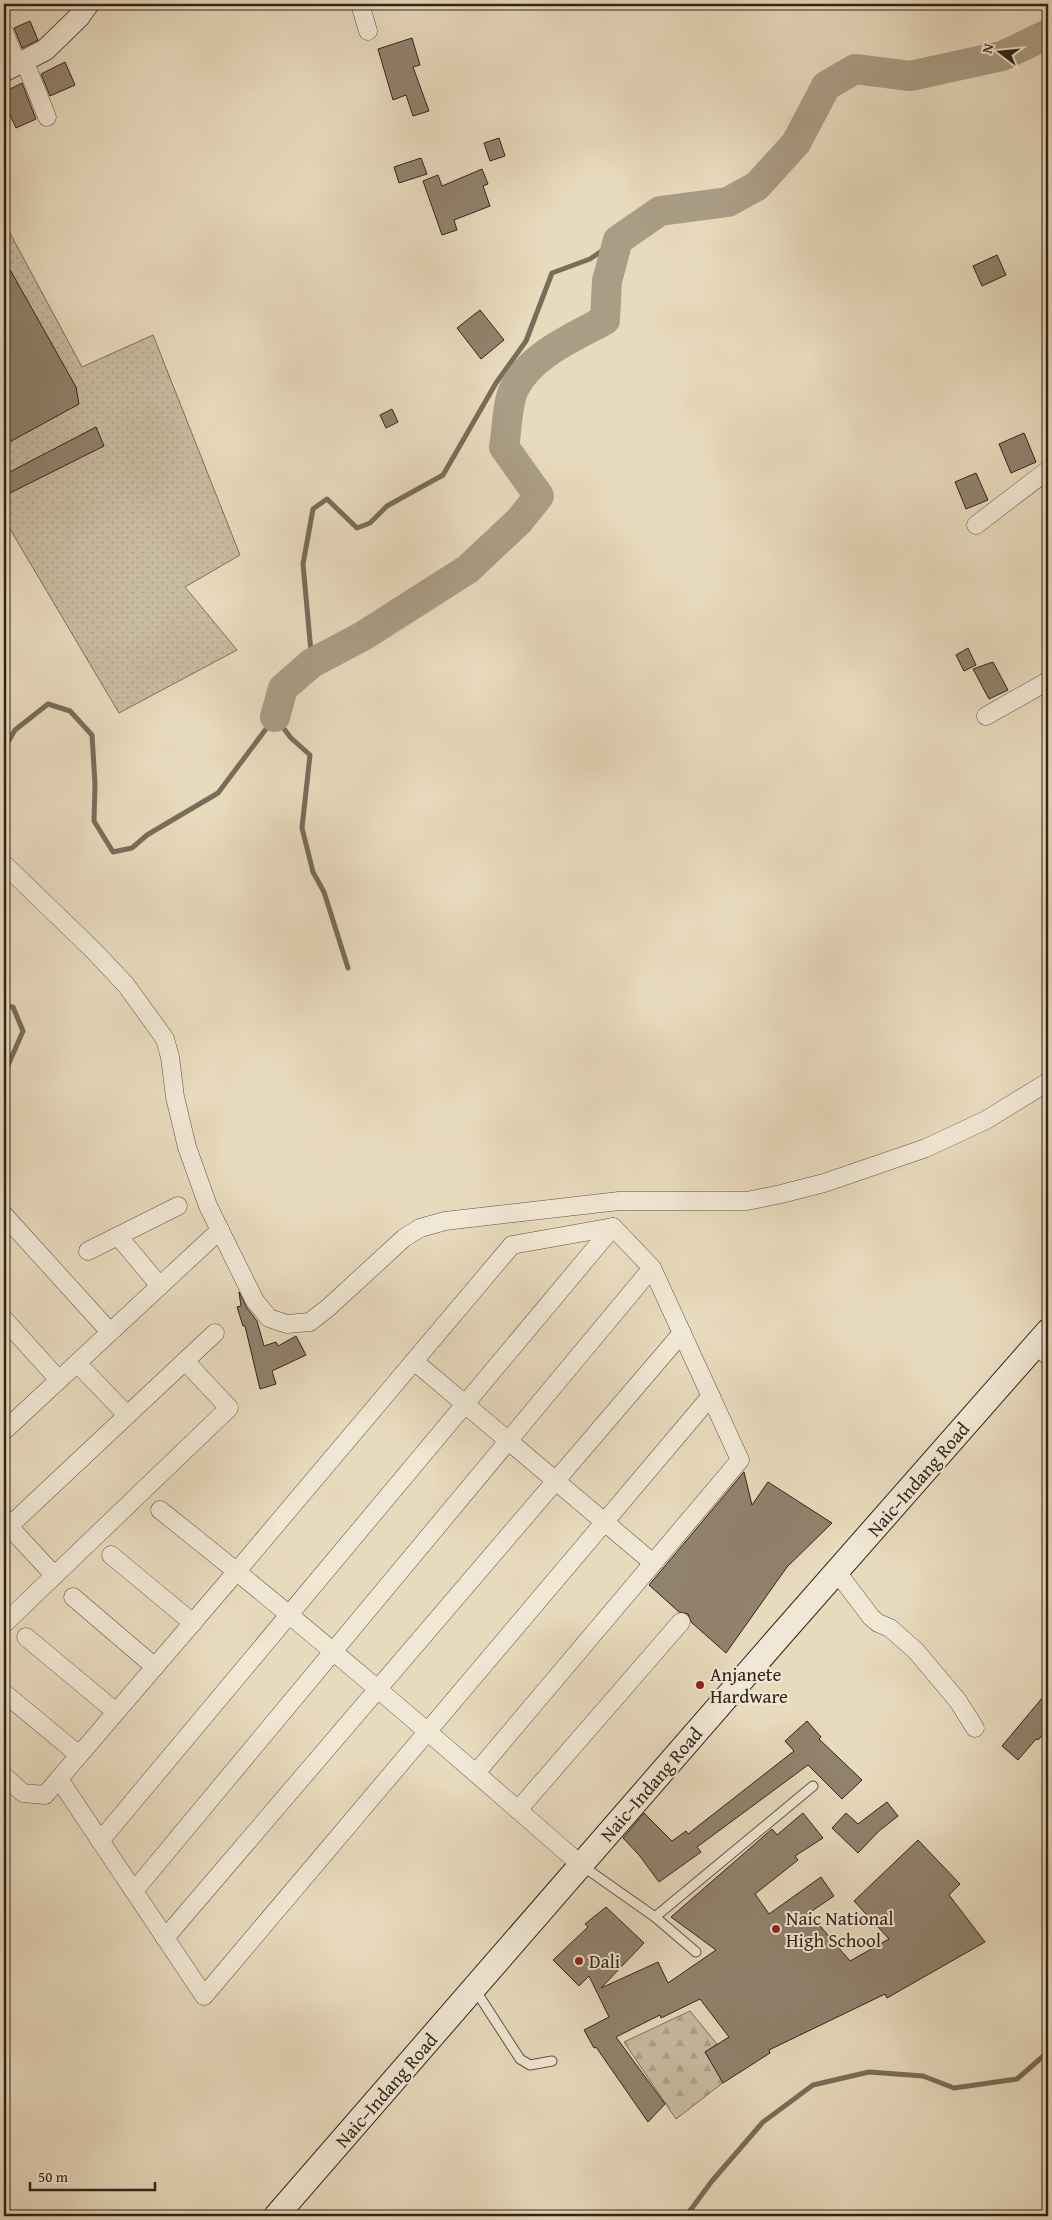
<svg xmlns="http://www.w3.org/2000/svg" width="1052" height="2220" viewBox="0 0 1052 2220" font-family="'Gentium Book Plus',serif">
	<defs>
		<pattern id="grass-dots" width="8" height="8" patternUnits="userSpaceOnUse" patternTransform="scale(1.25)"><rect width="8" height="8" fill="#c9bba1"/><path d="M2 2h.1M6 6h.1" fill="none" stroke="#ada08a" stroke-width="1.8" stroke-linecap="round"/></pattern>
		<pattern id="forest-firs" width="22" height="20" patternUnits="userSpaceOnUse" patternTransform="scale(1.25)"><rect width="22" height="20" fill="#c9bba1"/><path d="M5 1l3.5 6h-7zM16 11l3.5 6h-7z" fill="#ada08a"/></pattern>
	</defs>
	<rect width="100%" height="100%" fill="#e8dabd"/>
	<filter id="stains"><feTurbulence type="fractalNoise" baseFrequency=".004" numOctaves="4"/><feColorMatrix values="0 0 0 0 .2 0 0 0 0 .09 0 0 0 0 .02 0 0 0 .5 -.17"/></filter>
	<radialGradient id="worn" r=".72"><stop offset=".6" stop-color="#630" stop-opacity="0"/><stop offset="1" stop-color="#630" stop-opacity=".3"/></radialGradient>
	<!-- grass -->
	<path fill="url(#grass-dots)" stroke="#7e6f5d" d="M4 222 82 367 153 335 240 555 185 587 237 650 119 713 4 519Z"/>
	<!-- forest -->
	<path fill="url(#forest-firs)" stroke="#7e6f5d" d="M690 2011 717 2044 705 2052 724 2082 676 2119 624 2042Z"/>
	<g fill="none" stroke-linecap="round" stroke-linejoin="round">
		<!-- stream -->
		<g stroke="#7a6c5a" stroke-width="5">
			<path d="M312 663 303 564 313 509 327 499 357 528 370 523 387 506 443 475 496 383 526 341 552 273 590 259 618 240"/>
			<path d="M4 749 15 730 48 704 70 711 92 735 95 784 94 821 113 852 132 848 147 835 218 793 275 717 291 738 310 755 302 828 313 872 324 892 348 968"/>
			<path d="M4 1006 13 1007 23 1031 6 1070 4 1111"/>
			<path d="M686 2216 712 2181 763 2122 813 2085 869 2072 923 2076 954 2088 1017 2079 1048 2052"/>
		</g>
		<!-- river -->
		<path stroke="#aa9c85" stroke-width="30" d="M275 717 283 688 312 663 363 636 468 569 519 521 539 496 504 447C507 431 507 403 514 389 530 355 574 337 605 320L607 281 618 240 660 211 728 202 757 186 796 143 826 86 855 69 910 76 1002 56 1048 34"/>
	</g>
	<!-- building -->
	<g fill="#91826e" stroke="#332319">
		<path d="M30 21 38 40 22 48 14 28Z"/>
		<path d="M412 38 420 65 413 67 429 111 413 116 406 95 393 100 378 49Z"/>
		<path d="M65 62 75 85 50 96 41 74Z"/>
		<path d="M22 83 36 119 16 128 4 102V92Z"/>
		<path d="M499 138 505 156 490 161 484 143Z"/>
		<path d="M421 158 427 174 399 183 394 167Z"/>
		<path d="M482 169 488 184 483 186 490 206 454 220 457 230 442 235 423 181 438 175 442 186Z"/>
		<path d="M997 255 1006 275 982 286 973 266Z"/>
		<path d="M4 259 76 387 79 404 4 445Z"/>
		<path d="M480 310 504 340 481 359 457 328Z"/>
		<path d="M392 409 398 422 386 428 380 415Z"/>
		<path d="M96 427 104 446 4 496V475Z"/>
		<path d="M1024 433 1036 462 1011 473 999 444Z"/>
		<path d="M976 473 988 500 966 509 955 482Z"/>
		<path d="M968 648 976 665 964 671 956 655Z"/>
		<path d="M993 662 1008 690 989 699 973 669Z"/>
		<path d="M239 1292 247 1308 257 1321 264 1346 276 1342 278 1346 296 1336 306 1355 272 1371 276 1384 260 1389 245 1326H243L237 1307 241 1306Z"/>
		<path d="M744 1472 752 1505 768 1482 832 1523 787 1567 726 1653 691 1622 688 1614 679 1612 649 1585Z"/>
		<path d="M1048 1691V1729L1038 1740 1036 1739 1018 1760 1002 1746Z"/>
		<path d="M807 1721 821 1737 819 1739 862 1780 842 1799 808 1765 697 1847 701 1852 659 1882 639 1855 623 1838 644 1813 672 1841 686 1831 688 1834 794 1751 785 1741Z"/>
		<path d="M887 1802 898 1816 879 1831 858 1853 832 1828 846 1813 858 1824Z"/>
		<path d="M803 1813 823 1838 795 1856 798 1860 755 1894 769 1914 821 1877 834 1896 809 1913 850 1961 889 1939 854 1901 918 1840 960 1884 949 1895 985 1942 887 1998 885 1994 769 2050 770 2053 723 2083 705 2052 729 2037 700 1999 661 2018 660 2015 616 2037 665 2104 648 2122 596 2047 594 2048 584 2030 609 2017 589 1976 579 1986 553 1960 588 1927 585 1924 606 1907 644 1943 601 1988 658 1962 668 1983 716 1950 671 1917 772 1829 777 1835Z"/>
	</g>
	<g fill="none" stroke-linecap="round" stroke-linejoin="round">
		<!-- service casing -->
		<g stroke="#605142" stroke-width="11">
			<g id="service">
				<path d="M581 1865 655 1917 696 1952"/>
				<path d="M655 1917 813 1786"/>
				<path d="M474 1988 520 2059 530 2065 552 2061"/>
			</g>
		</g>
		<!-- minor casing -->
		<g stroke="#605142" stroke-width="19">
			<g id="minor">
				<path d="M360 4 368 31"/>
				<path d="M4 32 17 64"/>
				<path d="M24 60 47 117"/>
				<path d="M976 525 1048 470"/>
				<path d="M986 716 1048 681"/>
				<path d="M4 864 93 950 126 985 165 1039 170 1057 175 1097 187 1147 208 1206 255 1301 269 1318 287 1324 310 1322 329 1307 404 1238 420 1228 445 1221 619 1201H747L781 1194 824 1183 926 1148 986 1120 1048 1082"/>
				<path d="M4 1215 110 1332"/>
				<path d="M118 1236 160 1286"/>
				<path d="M88 1251 178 1206"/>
				<path d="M4 1319 59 1380"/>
				<path d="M1037 1344 1048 1356"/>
				<path d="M185 1361 215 1333"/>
				<path d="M414 1361 653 1563"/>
				<path d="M77 1363 127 1415"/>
				<path d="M4 1431 220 1230"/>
				<path d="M160 1510C304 1624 443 1744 581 1865"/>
				<path d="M4 1521 54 1575"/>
				<path d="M4 1531 185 1361 229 1408 4 1624"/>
				<path d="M111 1555 193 1623"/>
				<path d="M837 1572 871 1617 878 1623 890 1628 916 1651 958 1701 975 1728"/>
				<path d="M73 1597 155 1667"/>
				<path d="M26 1637 116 1712"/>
				<path d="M4 1693 79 1755"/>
				<path d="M4 1776 23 1793 45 1795 237 1571 512 1245 613 1227 652 1268 740 1460 476 1773"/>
				<path d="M59 1779 204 1996 711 1396"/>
				<path d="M518 1810 681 1622"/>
				<path d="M100 1841 613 1227"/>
				<path d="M134 1891 652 1268"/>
				<path d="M165 1938 682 1333"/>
			</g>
		</g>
		<!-- tertiary casing -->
		<g stroke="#605142" stroke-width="23">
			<path id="tertiary" d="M4 71 45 50 79 17 88 4"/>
		</g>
		<!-- secondary casing -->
		<g stroke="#332319" stroke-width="26">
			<path id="secondary" d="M276 2216 779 1637 1048 1331"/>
		</g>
		<!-- service -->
		<use href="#service" stroke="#f0e7d4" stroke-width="9"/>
		<!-- minor -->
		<use href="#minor" stroke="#f0e7d4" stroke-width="18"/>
		<!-- tertiary -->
		<use href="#tertiary" stroke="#f0e7d4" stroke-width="21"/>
		<!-- secondary -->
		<use href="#secondary" stroke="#f0e7d4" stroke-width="24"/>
	</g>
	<!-- markers -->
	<g fill="#8f2418" stroke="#f0e7d4" stroke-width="2">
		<circle cx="700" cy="1685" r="5"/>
		<circle cx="776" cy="1929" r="5"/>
		<circle cx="579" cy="1961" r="5"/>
	</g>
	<g text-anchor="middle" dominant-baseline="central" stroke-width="4" stroke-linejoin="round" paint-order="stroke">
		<!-- street labels -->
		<g font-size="19" fill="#332319" stroke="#f0e7d4">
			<text transform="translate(918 1479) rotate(-49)">Naic–Indang Road</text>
			<text transform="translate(651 1784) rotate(-49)">Naic–Indang Road</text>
			<text transform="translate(386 2090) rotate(-49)">Naic–Indang Road</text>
		</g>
		<!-- poi labels -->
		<g font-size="19" fill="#332319" stroke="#f0e7d4" text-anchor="start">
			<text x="710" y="1674">Anjanete<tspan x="710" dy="22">Hardware</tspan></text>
			<text x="786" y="1918">Naic National<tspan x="786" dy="22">High School</tspan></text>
			<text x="589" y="1961">Dali</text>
		</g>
	</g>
	<!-- margin -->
	<rect width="1052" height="2220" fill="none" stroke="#e8dabd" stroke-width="20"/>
	<rect x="5" y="5" width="1042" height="2210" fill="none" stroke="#332319" stroke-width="2.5"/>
	<rect x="10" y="10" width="1032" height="2200" fill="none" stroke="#332319"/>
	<!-- north arrow -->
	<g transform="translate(1000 52) rotate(286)" stroke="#f0e7d4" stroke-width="4" paint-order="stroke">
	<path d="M0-4L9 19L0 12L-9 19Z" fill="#332319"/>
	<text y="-8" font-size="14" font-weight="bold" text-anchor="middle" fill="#332319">N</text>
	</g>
	<!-- scale -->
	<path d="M30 2182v8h125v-8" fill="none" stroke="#332319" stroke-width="2.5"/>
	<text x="38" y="2182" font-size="15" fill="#332319" stroke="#f0e7d4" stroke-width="4" paint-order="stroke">50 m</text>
	<rect width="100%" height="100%" filter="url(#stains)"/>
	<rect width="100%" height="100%" fill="url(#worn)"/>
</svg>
